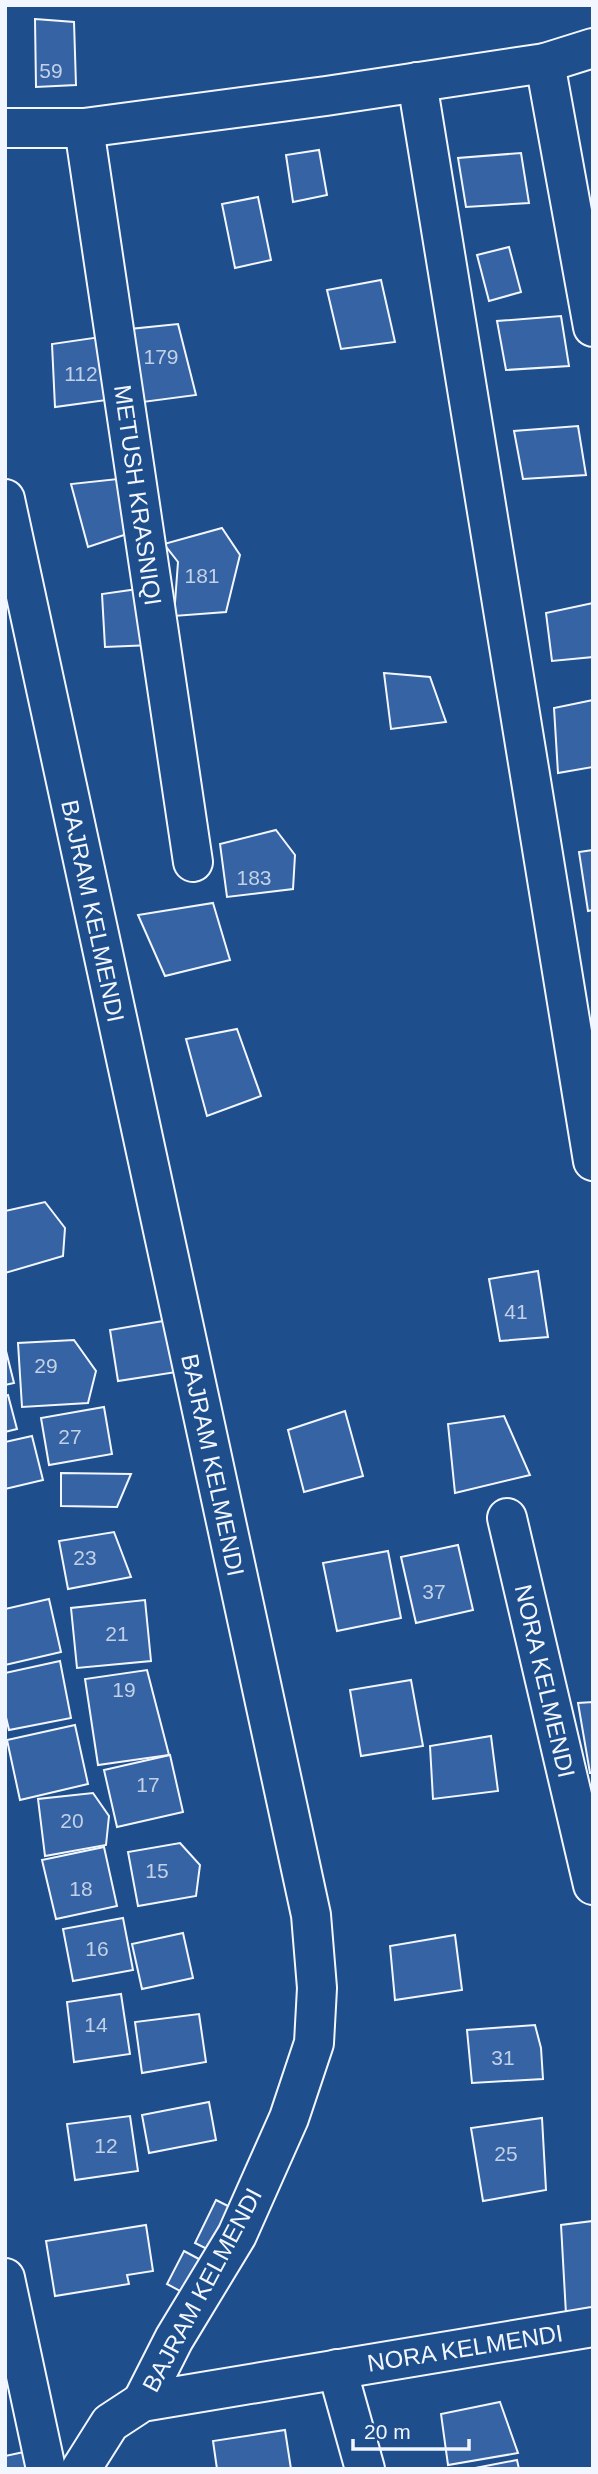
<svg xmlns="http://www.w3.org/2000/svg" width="598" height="2474" viewBox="0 0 598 2474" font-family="Helvetica,sans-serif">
	<rect width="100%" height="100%" fill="#1f4e8c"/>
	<!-- building -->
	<g fill="#3563a3" stroke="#f2f6ff" stroke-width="2">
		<path d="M35 19 74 22 76 85 36 87Z"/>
		<path d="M319 150 327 195 293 202 286 155Z"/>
		<path d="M521 153 529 203 466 207 458 158Z"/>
		<path d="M258 197 271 260 235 268 222 204Z"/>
		<path d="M509 247 521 292 489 301 477 255Z"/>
		<path d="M381 280 395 342 341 349 327 290Z"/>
		<path d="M561 316 569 366 506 370 497 321Z"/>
		<path d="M178 324 196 395 143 402 130 329Z"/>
		<path d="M100 337 114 399 55 407 52 344Z"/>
		<path d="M578 426 586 475 523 479 514 431Z"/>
		<path d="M127 478 139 530 88 547 71 484Z"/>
		<path d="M222 528 240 555 226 612 174 616 178 562 164 544Z"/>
		<path d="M145 588 152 645 105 647 102 594Z"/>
		<path d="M593 603V657L552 661 546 613Z"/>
		<path d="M384 673 430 677 446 722 391 729Z"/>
		<path d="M593 700V767L558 773 554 708Z"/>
		<path d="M276 830 295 855 293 889 227 897 220 844Z"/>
		<path d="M593 850V910L588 911 579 852Z"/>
		<path d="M213 903 230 960 165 976 138 915Z"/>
		<path d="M237 1029 261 1096 207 1116 186 1039Z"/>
		<path d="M45 1202 65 1228 63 1256 5 1273V1211Z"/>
		<path d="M538 1271 548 1337 500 1341 489 1279Z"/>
		<path d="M175 1319 183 1371 118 1381 110 1330Z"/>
		<path d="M74 1340 96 1371 88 1403 22 1407 18 1343Z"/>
		<path d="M5 1347 14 1383 5 1385Z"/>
		<path d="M8 1395 17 1429 5 1432V1396Z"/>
		<path d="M104 1407 112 1454 49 1465 41 1418Z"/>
		<path d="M345 1411 363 1476 304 1492 288 1430Z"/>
		<path d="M504 1416 530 1475 455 1493 448 1424Z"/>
		<path d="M32 1436 43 1480 5 1489V1442Z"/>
		<path d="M61 1473 131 1474 117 1507 61 1506Z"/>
		<path d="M114 1532 131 1577 68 1589 59 1541Z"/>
		<path d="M458 1545 473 1610 416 1623 401 1557Z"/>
		<path d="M388 1551 401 1618 337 1631 323 1563Z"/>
		<path d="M49 1599 61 1652 5 1665V1609Z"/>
		<path d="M145 1600 151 1661 77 1668 71 1608Z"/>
		<path d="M60 1661 71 1718 9 1730 5 1713V1673Z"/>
		<path d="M147 1670 169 1755 98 1765 85 1679Z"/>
		<path d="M411 1680 423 1746 361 1756 350 1690Z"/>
		<path d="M593 1702V1773H590L578 1703Z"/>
		<path d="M75 1725 88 1784 20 1800 7 1740Z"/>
		<path d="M491 1736 498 1791 433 1799 430 1746Z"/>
		<path d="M170 1755 183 1812 117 1827 104 1770Z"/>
		<path d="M93 1793 109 1816 106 1845 45 1856 38 1799Z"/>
		<path d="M180 1843 200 1865 196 1896 138 1906 128 1852Z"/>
		<path d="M104 1847 117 1906 56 1919 42 1860Z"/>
		<path d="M123 1918 133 1970 73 1981 63 1929Z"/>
		<path d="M183 1933 193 1978 142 1989 132 1944Z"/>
		<path d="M455 1935 462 1990 395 2000 390 1946Z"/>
		<path d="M121 1994 130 2054 74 2062 67 2002Z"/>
		<path d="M199 2014 206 2062 142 2073 135 2022Z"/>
		<path d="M535 2025 541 2048 543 2079 472 2083 467 2030Z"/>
		<path d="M209 2102 216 2140 149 2153 142 2115Z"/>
		<path d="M130 2116 138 2171 75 2180 67 2124Z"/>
		<path d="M542 2118 546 2190 483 2201 471 2128Z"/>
		<path d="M216 2200 242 2213 221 2256 195 2243Z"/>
		<path d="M593 2221V2312L566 2314 561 2225Z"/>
		<path d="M146 2225 153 2271 127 2275 129 2284 55 2296 46 2241Z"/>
		<path d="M184 2251 212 2266 195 2299 167 2284Z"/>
		<path d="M500 2402 518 2453 448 2465 441 2414Z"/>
		<path d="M285 2430 291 2469H217L213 2441Z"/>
		<path d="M24 2452 29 2469H5V2456Z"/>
		<path d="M517 2460 519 2469H470Z"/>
	</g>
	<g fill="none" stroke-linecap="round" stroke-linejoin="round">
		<!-- minor casing -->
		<g stroke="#f2f6ff" stroke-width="42">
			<g id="minor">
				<path d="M545 63 593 327"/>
				<path d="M417 82 593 1161"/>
				<path d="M5 128H84L326 96 545 63 593 48"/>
				<path d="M84 128 193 862"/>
				<path d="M5 499 311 1915 317 1988 314 2043 289 2118 237 2235 174 2339 142 2402"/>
				<path d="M507 1518 593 1885"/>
				<path d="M5 2278 46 2469"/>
				<path d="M337 2369 365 2469"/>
				<path d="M81 2469 110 2423 142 2402 593 2327"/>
			</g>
		</g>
		<!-- minor -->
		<use href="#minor" stroke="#1f4e8c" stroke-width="38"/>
	</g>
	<g text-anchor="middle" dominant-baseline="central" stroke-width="5" stroke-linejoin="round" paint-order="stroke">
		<!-- number labels -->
		<g font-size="21" fill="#c3d1e8">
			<text x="51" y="70">59</text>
			<text x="161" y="356">179</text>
			<text x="81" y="373">112</text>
			<text x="202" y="575">181</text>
			<text x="254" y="877">183</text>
			<text x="516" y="1311">41</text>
			<text x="46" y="1365">29</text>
			<text x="70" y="1436">27</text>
			<text x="85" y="1557">23</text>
			<text x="434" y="1591">37</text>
			<text x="117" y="1633">21</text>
			<text x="124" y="1689">19</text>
			<text x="148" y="1784">17</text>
			<text x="72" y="1820">20</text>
			<text x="157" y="1870">15</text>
			<text x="81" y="1888">18</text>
			<text x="97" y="1948">16</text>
			<text x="96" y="2024">14</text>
			<text x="503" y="2057">31</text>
			<text x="106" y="2145">12</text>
			<text x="506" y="2153">25</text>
		</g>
		<!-- street labels -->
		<g font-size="24" fill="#f2f6ff" stroke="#1f4e8c">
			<text transform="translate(138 495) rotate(82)">METUSH KRASNIQI</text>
			<text transform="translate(93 911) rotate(78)">BAJRAM KELMENDI</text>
			<text transform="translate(213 1465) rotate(78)">BAJRAM KELMENDI</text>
			<text transform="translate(545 1681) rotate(77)">NORA KELMENDI</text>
			<text transform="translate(202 2290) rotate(-62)">BAJRAM KELMENDI</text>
			<text transform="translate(465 2348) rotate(-9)">NORA KELMENDI</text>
		</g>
	</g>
	<!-- border -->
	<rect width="598" height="2474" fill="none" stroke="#f2f6ff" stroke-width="14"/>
	<!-- scale -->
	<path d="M353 2439v10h116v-10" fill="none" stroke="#f2f6ff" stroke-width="3.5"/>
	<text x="364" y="2439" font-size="21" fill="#f2f6ff" stroke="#1f4e8c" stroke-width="5" paint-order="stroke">20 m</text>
</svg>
